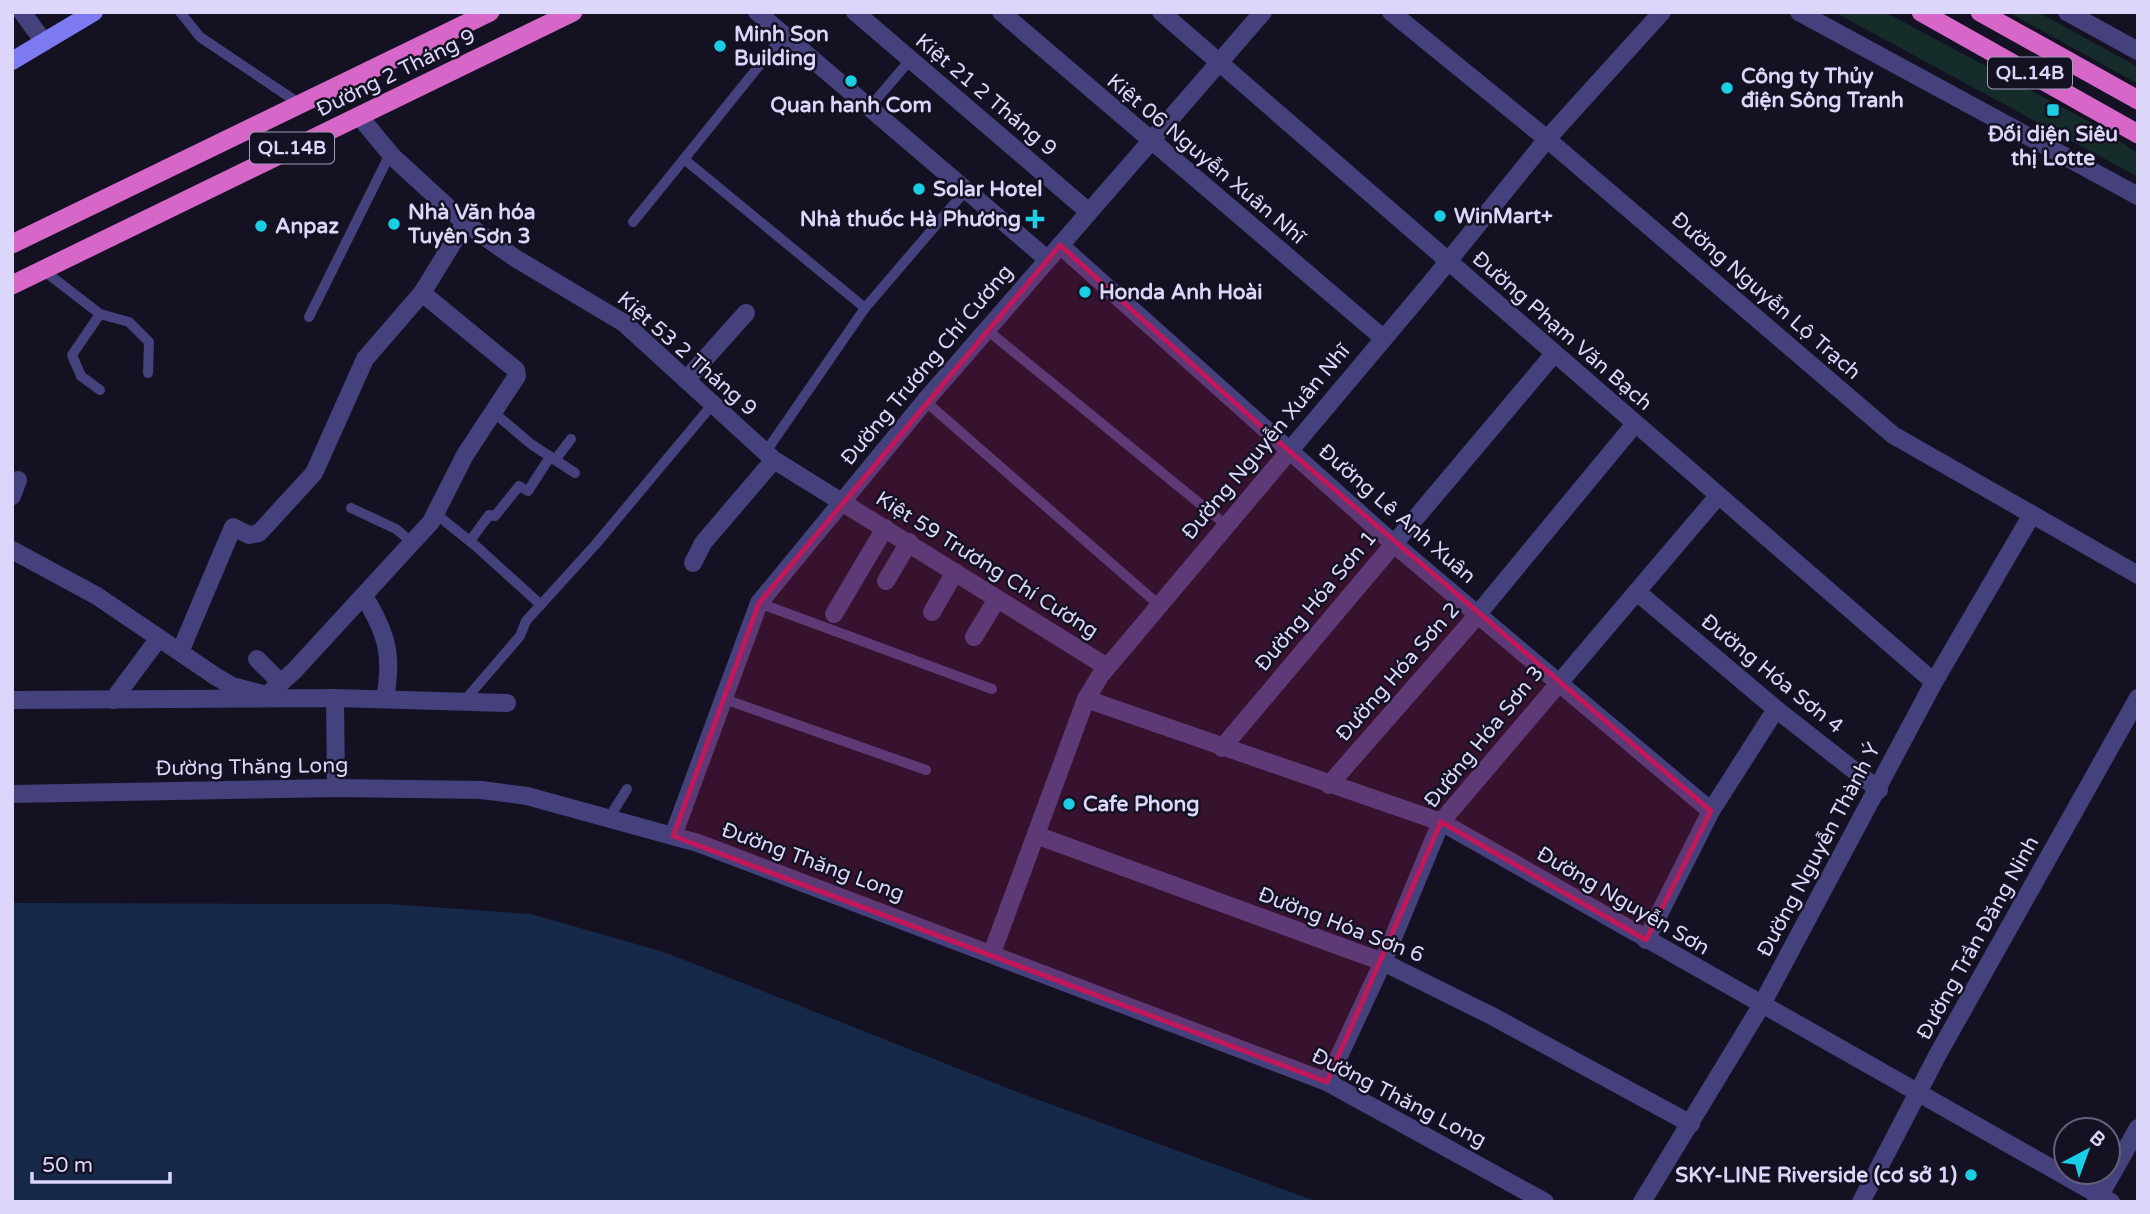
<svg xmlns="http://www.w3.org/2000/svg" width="2150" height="1214" viewBox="0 0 2150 1214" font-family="'Varela Round',sans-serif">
	<rect width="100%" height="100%" fill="#141123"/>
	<!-- green -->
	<g fill="#152c2b">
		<path d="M1834 12H1885L2103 129 2138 154V177Z"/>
		<path d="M2008 12H2038L2138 67V84Z"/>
	</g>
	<!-- water -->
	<path fill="#162948" d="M12 903 389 904 531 914 664 952 1020 1093 1318 1202H12Z"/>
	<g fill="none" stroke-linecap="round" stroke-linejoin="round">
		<!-- service -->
		<g stroke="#44417c" stroke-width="10">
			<path d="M180 12 200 37 300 104"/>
			<path d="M783 36 684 159 865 308"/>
			<path d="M869 108 910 60"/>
			<path d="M633 222 684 159"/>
			<path d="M43 270 100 314 72 355 81 376 100 390"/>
			<path d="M100 314 129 322 149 342 148 373"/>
			<path d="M309 317 390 154"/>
			<path d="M987 330 1226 525"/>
			<path d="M925 401 1159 605"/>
			<path d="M493 412 531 444 575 473"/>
			<path d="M765 453 865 308 966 190"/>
			<path d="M555 460 571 439"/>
			<path d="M351 508 396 529 413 543"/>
			<path d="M436 514 477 547 541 605"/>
			<path d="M470 541 489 515 495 516 519 486 528 491 550 457"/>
			<path d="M759 603 992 689"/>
			<path d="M724 699 926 770"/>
			<path d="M465 700 520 636 526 621 596 544 712 405"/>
			<path d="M609 818 627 789"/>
		</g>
		<!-- minor -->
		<g stroke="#44417c" stroke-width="18">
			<path d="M22 12 44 42"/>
			<path d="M757 12 1047 259"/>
			<path d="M855 12 1089 212"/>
			<path d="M1001 12 1383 338"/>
			<path d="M1161 12 1934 682"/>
			<path d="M1391 12 1547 139 1893 435 2138 575"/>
			<path d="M359 116 393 157 465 223 515 258 624 323 774 460 1107 667"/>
			<path d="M1060 245 1394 544 1711 811"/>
			<path d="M686 380 746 313"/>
			<path d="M12 496 18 480"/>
			<path d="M12 550 97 596 215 676 232 686 263 694"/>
			<path d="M693 563 703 543 774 460"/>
			<path d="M886 581 909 542"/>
			<path d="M1637 592 1776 709 1879 790"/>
			<path d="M364 596C387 634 393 655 385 699"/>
			<path d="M932 612 955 572"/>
			<path d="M834 614 885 528"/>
			<path d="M974 637 997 599"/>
			<path d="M180 652 233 527 249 535 259 533 314 473 365 359 422 293"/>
			<path d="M257 659 281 683"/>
			<path d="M267 695 294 671 431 522 465 455 517 376 516 370 422 293 465 223"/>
			<path d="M335 698 336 788"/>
			<path d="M1086 699 1441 822 2111 1202"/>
			<path d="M12 700 335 698 507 703"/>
			<path d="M113 700 159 638"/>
			<path d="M1222 748 1553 355"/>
			<path d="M1329 785 1468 626 1634 425"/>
			<path d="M1036 835 1383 962 1492 1016 1691 1124"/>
			<path d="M673 836 759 603 925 401 1263 12"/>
			<path d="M1646 940 1711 811 1776 709"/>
			<path d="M992 953 1086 699 1100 676 1429 285 1547 139 1662 12"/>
			<path d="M1327 1082 1383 962 1441 822 1718 496"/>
			<path d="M1642 1202 1761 1006 1934 682 2031 516"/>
			<path d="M2096 1202 2138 1128"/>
		</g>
		<!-- tertiary -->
		<g stroke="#44417c" stroke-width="18">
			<path d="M1799 12 2138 196"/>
			<path d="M2067 12 2138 51"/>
			<path d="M12 794 336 788 482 790 527 796 698 843 1327 1082 1545 1202"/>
			<path d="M1861 1202 1938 1054 2138 698"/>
		</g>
		<!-- secondary -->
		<path stroke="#7d79f0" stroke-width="18" d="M12 61 94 12"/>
		<!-- trunk -->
		<g stroke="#d666c8" stroke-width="19">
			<path d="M1921 12 2138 134"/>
			<path d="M1980 12 2138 100"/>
			<path d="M12 244 490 12"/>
			<path d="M12 285 573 12"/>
		</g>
	</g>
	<!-- marked area -->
	<path fill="#c2185b" fill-opacity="0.2" stroke="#c2185b" stroke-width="5" stroke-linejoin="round" d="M1060 245 1273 437 1711 811 1646 940 1441 822 1327 1082 673 836 759 603Z"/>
	<!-- markers -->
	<g fill="#1acee4" stroke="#141123" stroke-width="2.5">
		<circle cx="720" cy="46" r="7"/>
		<circle cx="851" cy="81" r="7"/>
		<circle cx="1727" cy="88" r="7"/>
		<rect x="2046" y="103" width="14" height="14" rx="3.5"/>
		<circle cx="919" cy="189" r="7"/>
		<circle cx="1440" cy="216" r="7"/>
		<path d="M1031.5 208.5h7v7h7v7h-7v7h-7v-7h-7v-7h7z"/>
		<circle cx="394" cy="224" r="7"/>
		<circle cx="261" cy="226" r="7"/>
		<circle cx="1085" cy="292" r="7"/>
		<circle cx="1069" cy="804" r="7"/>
		<circle cx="1971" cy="1175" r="7"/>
	</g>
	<g text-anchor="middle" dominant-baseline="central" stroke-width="5" stroke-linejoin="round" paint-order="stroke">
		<!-- shield labels -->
		<g fill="#141123" stroke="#a09cba" stroke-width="2">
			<rect x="1988" y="57.5" width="84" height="31" rx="5"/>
			<rect x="250" y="132.5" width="84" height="31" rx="5"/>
		</g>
		<g font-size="19" font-weight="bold" fill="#dcd7fa">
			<text x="2030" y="73">QL.14B</text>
			<text x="292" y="148">QL.14B</text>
		</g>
		<!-- poi labels -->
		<g font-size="21" font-weight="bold" fill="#dcd7fa" stroke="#141123" text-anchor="start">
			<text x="734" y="34">Minh Son<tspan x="734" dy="24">Building</tspan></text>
			<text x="1741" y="76">Công ty Thủy<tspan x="1741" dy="24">điện Sông Tranh</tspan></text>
			<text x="851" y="105" text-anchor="middle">Quan hanh Com</text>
			<text x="2053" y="134" text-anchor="middle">Đối diện Siêu<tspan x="2053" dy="24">thị Lotte</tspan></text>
			<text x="933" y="189">Solar Hotel</text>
			<text x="408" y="212">Nhà Văn hóa<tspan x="408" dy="24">Tuyên Sơn 3</tspan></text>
			<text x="1454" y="216">WinMart+</text>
			<text x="1021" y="219" text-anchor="end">Nhà thuốc Hà Phương</text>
			<text x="275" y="226">Anpaz</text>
			<text x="1099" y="292">Honda Anh Hoài</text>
			<text x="1083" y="804">Cafe Phong</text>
			<text x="1957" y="1175" text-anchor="end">SKY-LINE Riverside (cơ sở 1)</text>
		</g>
		<!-- street labels -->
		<g font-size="21" fill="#dcd7fa" stroke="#141123">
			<text transform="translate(396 73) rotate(-26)">Đường 2 Tháng 9</text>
			<text transform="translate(986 95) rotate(40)">Kiệt 21 2 Tháng 9</text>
			<text transform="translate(1206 159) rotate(40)">Kiệt 06 Nguyễn Xuân Nhĩ</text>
			<text transform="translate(1766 296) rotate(41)">Đường Nguyễn Lộ Trạch</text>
			<text transform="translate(1562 331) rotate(41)">Đường Phạm Văn Bạch</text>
			<text transform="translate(687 354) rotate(41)">Kiệt 53 2 Tháng 9</text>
			<text transform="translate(927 365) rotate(-50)">Đường Trương Chí Cương</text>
			<text transform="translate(1266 442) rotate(-50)">Đường Nguyễn Xuân Nhĩ</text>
			<text transform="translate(1397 514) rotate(41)">Đường Lê Anh Xuân</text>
			<text transform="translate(987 565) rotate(32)">Kiệt 59 Trương Chí Cương</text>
			<text transform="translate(1316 601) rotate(-50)">Đường Hóa Sơn 1</text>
			<text transform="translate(1398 672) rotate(-49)">Đường Hóa Sơn 2</text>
			<text transform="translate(1772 674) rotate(39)">Đường Hóa Sơn 4</text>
			<text transform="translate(1484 737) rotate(-51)">Đường Hóa Sơn 3</text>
			<text transform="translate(252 767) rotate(-1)">Đường Thăng Long</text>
			<text transform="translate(1819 850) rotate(-62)">Đường Nguyễn Thành Ý</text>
			<text transform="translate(813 862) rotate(20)">Đường Thăng Long</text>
			<text transform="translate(1623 901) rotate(30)">Đường Nguyễn Sơn</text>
			<text transform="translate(1341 925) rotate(21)">Đường Hóa Sơn 6</text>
			<text transform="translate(1978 938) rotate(-61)">Đường Trần Đăng Ninh</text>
			<text transform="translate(1399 1098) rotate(27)">Đường Thăng Long</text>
		</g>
	</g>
	<!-- border -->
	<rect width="2150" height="1214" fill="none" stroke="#dcd7fa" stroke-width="28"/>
	<!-- north arrow -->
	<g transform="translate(2087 1151) rotate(41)"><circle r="33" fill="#141123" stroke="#646079" stroke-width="2"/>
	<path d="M0-5L12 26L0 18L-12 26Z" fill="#1acee4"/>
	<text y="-10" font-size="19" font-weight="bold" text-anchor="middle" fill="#dcd7fa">B</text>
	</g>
	<!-- scale -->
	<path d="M32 1172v10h138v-10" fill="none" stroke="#dcd7fa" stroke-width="3.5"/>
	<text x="42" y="1172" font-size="21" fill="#dcd7fa" stroke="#141123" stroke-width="5" paint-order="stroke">50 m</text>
</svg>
